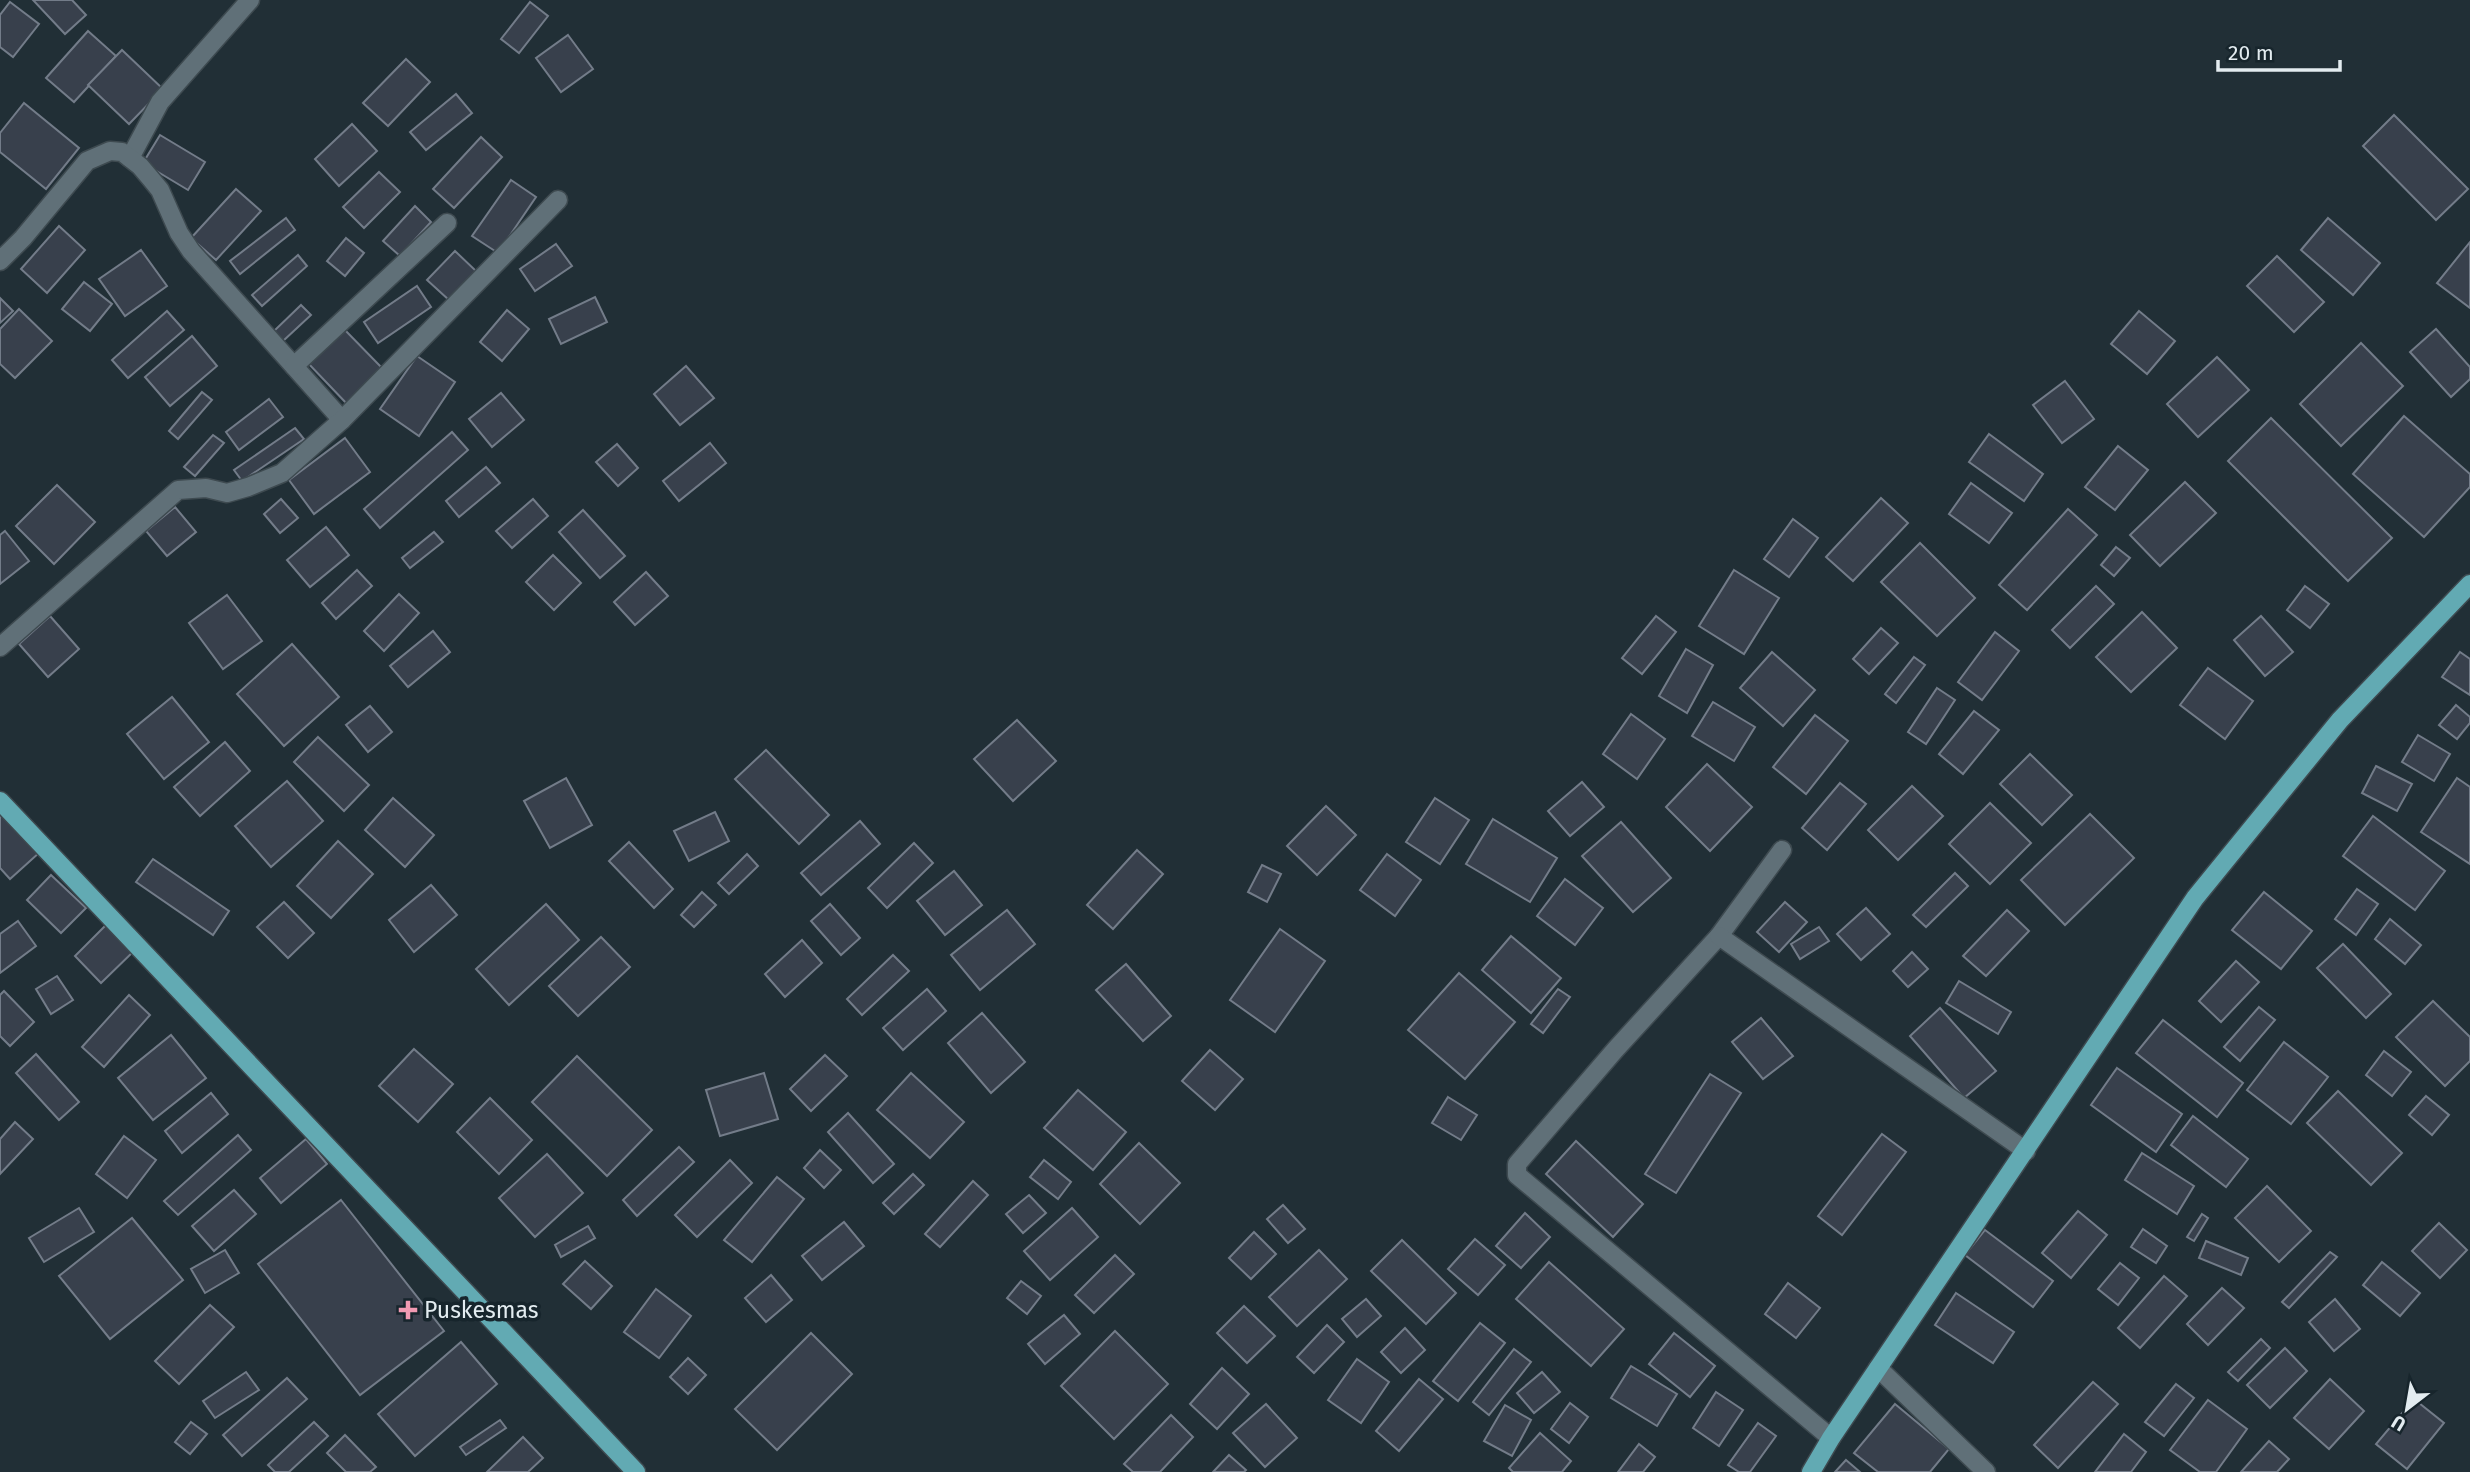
<svg xmlns="http://www.w3.org/2000/svg" width="2470" height="1472" viewBox="0 0 2470 1472" font-family="'Fira Sans',sans-serif">
	<rect width="100%" height="100%" fill="#212f36"/>
	<!-- building -->
	<g fill="#38404c" stroke="#737c89" stroke-width="2">
		<path d="M33 0H72L86 15 65 34Z"/>
		<path d="M10 2 39 24 13 57 0 47V15Z"/>
		<path d="M530 2 548 16 519 53 501 39Z"/>
		<path d="M88 31 116 56 74 102 46 78Z"/>
		<path d="M568 35 593 69 561 92 536 58Z"/>
		<path d="M122 50 163 89 129 124 88 85Z"/>
		<path d="M406 59 430 82 388 126 363 103Z"/>
		<path d="M456 94 472 113 426 150 410 132Z"/>
		<path d="M24 103 79 148 46 189 0 152V133Z"/>
		<path d="M2394 115 2468 189 2436 220 2363 146Z"/>
		<path d="M352 124 377 151 339 186 315 159Z"/>
		<path d="M160 135 205 162 188 190 143 163Z"/>
		<path d="M481 137 502 157 454 208 433 189Z"/>
		<path d="M379 172 400 192 364 228 343 207Z"/>
		<path d="M511 180 536 197 498 253 472 236Z"/>
		<path d="M236 189 261 211 216 260 191 238Z"/>
		<path d="M415 206 431 222 400 256 383 241Z"/>
		<path d="M286 218 295 230 240 274 230 261Z"/>
		<path d="M2328 218 2380 263 2353 295 2301 250Z"/>
		<path d="M59 226 85 250 47 293 21 269Z"/>
		<path d="M346 238 364 253 345 276 327 261Z"/>
		<path d="M2470 242V308L2437 283Z"/>
		<path d="M556 244 572 266 535 291 520 269Z"/>
		<path d="M141 250 167 286 125 316 99 279Z"/>
		<path d="M455 251 476 271 449 300 427 280Z"/>
		<path d="M298 255 307 266 262 306 252 295Z"/>
		<path d="M2277 256 2324 302 2294 332 2247 286Z"/>
		<path d="M84 282 112 304 90 331 62 309Z"/>
		<path d="M417 286 431 307 378 343 364 322Z"/>
		<path d="M595 297 607 322 561 344 549 319Z"/>
		<path d="M0 298 13 311 0 323Z"/>
		<path d="M301 305 311 315 283 341 274 331Z"/>
		<path d="M19 309 52 341 15 378 0 364V329Z"/>
		<path d="M507 310 529 329 502 361 480 342Z"/>
		<path d="M167 311 184 330 128 378 112 360Z"/>
		<path d="M2139 311 2175 341 2147 374 2111 344Z"/>
		<path d="M341 326 384 370 348 405 306 361Z"/>
		<path d="M2436 329 2470 367V379L2451 397 2410 352Z"/>
		<path d="M192 336 217 366 170 406 145 377Z"/>
		<path d="M2361 343 2403 386 2341 446 2300 404Z"/>
		<path d="M417 356 455 382 419 436 380 409Z"/>
		<path d="M2217 357 2249 390 2198 437 2167 404Z"/>
		<path d="M686 366 714 398 680 425 654 394Z"/>
		<path d="M2065 381 2094 419 2062 443 2033 405Z"/>
		<path d="M202 392 212 400 178 439 169 431Z"/>
		<path d="M501 393 524 420 492 447 469 419Z"/>
		<path d="M269 399 283 417 239 450 226 432Z"/>
		<path d="M2404 416 2470 474V487L2424 537 2353 474Z"/>
		<path d="M2271 418 2392 538 2348 581 2228 461Z"/>
		<path d="M295 428 304 439 242 481 234 470Z"/>
		<path d="M452 432 468 450 380 528 364 509Z"/>
		<path d="M1989 434 2043 474 2024 501 1969 462Z"/>
		<path d="M213 435 224 443 195 476 184 467Z"/>
		<path d="M345 438 370 472 314 514 289 480Z"/>
		<path d="M710 443 726 463 679 501 663 481Z"/>
		<path d="M617 444 638 468 618 486 596 462Z"/>
		<path d="M2118 446 2148 470 2115 510 2085 487Z"/>
		<path d="M486 467 500 483 459 517 446 501Z"/>
		<path d="M2185 482 2216 513 2160 566 2130 535Z"/>
		<path d="M1971 483 2012 513 1989 543 1949 514Z"/>
		<path d="M57 485 95 522 54 564 16 526Z"/>
		<path d="M1881 498 1908 523 1853 581 1826 557Z"/>
		<path d="M281 499 298 518 280 533 264 514Z"/>
		<path d="M533 499 548 516 512 548 496 531Z"/>
		<path d="M175 507 196 532 167 556 146 531Z"/>
		<path d="M2068 509 2097 535 2027 610 1999 585Z"/>
		<path d="M583 510 625 556 600 578 559 532Z"/>
		<path d="M1793 519 1818 538 1789 577 1764 559Z"/>
		<path d="M326 527 349 555 310 587 287 560Z"/>
		<path d="M5 531 29 561 0 584V535Z"/>
		<path d="M434 532 443 542 410 568 402 558Z"/>
		<path d="M1920 543 1975 598 1937 636 1881 582Z"/>
		<path d="M2116 547 2130 558 2114 576 2101 565Z"/>
		<path d="M553 555 581 583 554 610 526 582Z"/>
		<path d="M357 570 372 586 336 619 322 603Z"/>
		<path d="M1734 570 1779 598 1744 654 1699 626Z"/>
		<path d="M646 572 668 596 635 625 614 602Z"/>
		<path d="M2096 586 2114 604 2070 648 2052 630Z"/>
		<path d="M2305 586 2329 604 2310 628 2287 610Z"/>
		<path d="M399 594 419 613 384 651 364 631Z"/>
		<path d="M227 595 262 641 223 669 189 623Z"/>
		<path d="M2142 612 2177 648 2131 692 2096 657Z"/>
		<path d="M50 616 79 649 48 677 19 644Z"/>
		<path d="M1656 616 1676 632 1642 674 1622 658Z"/>
		<path d="M2261 616 2293 652 2265 676 2234 640Z"/>
		<path d="M1881 628 1898 643 1869 674 1853 659Z"/>
		<path d="M433 631 450 652 408 687 390 666Z"/>
		<path d="M1995 632 2019 651 1982 700 1958 682Z"/>
		<path d="M292 644 339 697 284 746 237 694Z"/>
		<path d="M1686 649 1713 665 1687 713 1659 696Z"/>
		<path d="M1772 652 1815 690 1783 726 1740 688Z"/>
		<path d="M2460 652 2470 659V695L2442 677Z"/>
		<path d="M1914 657 1925 665 1896 703 1885 694Z"/>
		<path d="M2208 668 2253 701 2225 739 2180 705Z"/>
		<path d="M1937 688 1955 700 1926 744 1908 732Z"/>
		<path d="M172 697 209 742 164 779 127 734Z"/>
		<path d="M1713 702 1755 727 1734 761 1692 736Z"/>
		<path d="M2456 705 2470 717V723L2457 739 2439 725Z"/>
		<path d="M370 706 392 732 368 752 346 725Z"/>
		<path d="M1974 711 1999 730 1963 774 1939 754Z"/>
		<path d="M1631 714 1665 739 1637 779 1603 754Z"/>
		<path d="M1815 715 1848 741 1806 794 1773 767Z"/>
		<path d="M1017 720 1056 761 1013 801 974 759Z"/>
		<path d="M2418 735 2450 754 2434 781 2402 762Z"/>
		<path d="M318 737 369 785 344 811 294 762Z"/>
		<path d="M225 742 250 771 200 816 174 787Z"/>
		<path d="M766 750 829 815 799 844 735 779Z"/>
		<path d="M2030 754 2072 795 2042 825 2000 784Z"/>
		<path d="M1707 764 1752 807 1710 851 1666 807Z"/>
		<path d="M2376 766 2412 784 2397 811 2362 793Z"/>
		<path d="M566 778 592 825 550 848 524 801Z"/>
		<path d="M2457 778 2470 787V864L2421 832Z"/>
		<path d="M287 781 323 821 271 867 235 826Z"/>
		<path d="M1582 782 1604 807 1570 836 1548 811Z"/>
		<path d="M1840 783 1866 804 1827 850 1802 828Z"/>
		<path d="M1912 786 1943 816 1898 860 1868 830Z"/>
		<path d="M393 798 434 835 405 867 365 830Z"/>
		<path d="M1435 798 1469 820 1440 864 1406 842Z"/>
		<path d="M1990 803 2031 843 1990 884 1949 844Z"/>
		<path d="M1326 806 1356 835 1317 875 1287 846Z"/>
		<path d="M0 810 40 852 10 879 0 868Z"/>
		<path d="M715 812 729 841 689 861 674 831Z"/>
		<path d="M2090 814 2134 858 2065 925 2021 880Z"/>
		<path d="M2373 816 2445 871 2415 910 2343 856Z"/>
		<path d="M1493 819 1557 858 1530 902 1466 864Z"/>
		<path d="M860 821 880 844 821 895 801 873Z"/>
		<path d="M1621 822 1671 878 1633 912 1582 856Z"/>
		<path d="M338 841 373 874 331 918 297 886Z"/>
		<path d="M629 842 673 889 654 908 609 861Z"/>
		<path d="M914 843 933 863 887 908 868 888Z"/>
		<path d="M1137 850 1163 874 1113 929 1087 905Z"/>
		<path d="M747 854 758 866 729 894 718 883Z"/>
		<path d="M1387 854 1421 880 1395 916 1360 890Z"/>
		<path d="M153 859 229 911 213 935 136 882Z"/>
		<path d="M1262 865 1281 874 1267 902 1248 892Z"/>
		<path d="M954 871 982 905 945 935 917 901Z"/>
		<path d="M1955 873 1968 886 1926 927 1913 915Z"/>
		<path d="M51 875 86 908 61 933 27 900Z"/>
		<path d="M1565 879 1603 908 1575 945 1537 916Z"/>
		<path d="M431 885 457 915 414 952 389 920Z"/>
		<path d="M2357 889 2378 904 2356 935 2335 919Z"/>
		<path d="M702 892 716 905 694 927 681 915Z"/>
		<path d="M2264 892 2312 931 2281 969 2232 930Z"/>
		<path d="M284 902 314 933 288 958 257 927Z"/>
		<path d="M1785 902 1807 922 1779 952 1757 932Z"/>
		<path d="M546 904 579 940 509 1005 476 969Z"/>
		<path d="M830 904 860 938 841 955 811 921Z"/>
		<path d="M1866 908 1890 934 1861 960 1837 934Z"/>
		<path d="M1007 910 1035 944 980 990 951 955Z"/>
		<path d="M2007 910 2029 931 1986 976 1963 956Z"/>
		<path d="M2390 919 2421 945 2405 964 2375 939Z"/>
		<path d="M18 921 36 946 0 973V934Z"/>
		<path d="M110 921 137 948 101 983 75 956Z"/>
		<path d="M1819 927 1829 941 1800 959 1791 944Z"/>
		<path d="M1280 929 1325 961 1275 1032 1230 1000Z"/>
		<path d="M1511 936 1561 978 1531 1013 1482 970Z"/>
		<path d="M601 937 630 967 578 1016 549 986Z"/>
		<path d="M802 940 822 963 785 997 765 974Z"/>
		<path d="M2343 944 2391 994 2366 1018 2317 968Z"/>
		<path d="M1912 952 1928 969 1908 987 1893 971Z"/>
		<path d="M893 955 909 971 862 1015 847 999Z"/>
		<path d="M2236 961 2259 982 2221 1022 2199 1001Z"/>
		<path d="M1126 964 1171 1016 1143 1041 1096 990Z"/>
		<path d="M1459 973 1515 1022 1465 1079 1408 1030Z"/>
		<path d="M57 976 73 1000 51 1014 36 989Z"/>
		<path d="M1959 981 2011 1012 1998 1034 1946 1003Z"/>
		<path d="M927 989 946 1011 903 1050 883 1028Z"/>
		<path d="M1558 989 1570 997 1543 1033 1531 1024Z"/>
		<path d="M4 991 34 1022 10 1046 0 1036V995Z"/>
		<path d="M129 995 150 1015 104 1067 82 1047Z"/>
		<path d="M2433 1001 2470 1037V1061L2445 1086 2396 1037Z"/>
		<path d="M2259 1007 2275 1020 2240 1061 2224 1047Z"/>
		<path d="M1940 1008 1996 1071 1964 1098 1910 1036Z"/>
		<path d="M982 1013 1025 1062 991 1093 948 1043Z"/>
		<path d="M1761 1018 1793 1056 1763 1079 1732 1042Z"/>
		<path d="M2163 1020 2243 1083 2217 1117 2136 1053Z"/>
		<path d="M171 1035 206 1078 153 1120 118 1078Z"/>
		<path d="M2284 1042 2328 1077 2291 1124 2247 1090Z"/>
		<path d="M414 1049 453 1084 418 1122 379 1086Z"/>
		<path d="M1210 1050 1243 1079 1215 1110 1182 1081Z"/>
		<path d="M2384 1051 2411 1072 2392 1096 2366 1075Z"/>
		<path d="M36 1054 79 1102 59 1120 16 1073Z"/>
		<path d="M825 1055 847 1076 811 1111 790 1089Z"/>
		<path d="M577 1056 652 1130 607 1176 532 1102Z"/>
		<path d="M2117 1068 2182 1114 2156 1152 2091 1105Z"/>
		<path d="M764 1073 778 1119 720 1136 706 1090Z"/>
		<path d="M911 1073 964 1122 930 1158 877 1110Z"/>
		<path d="M1710 1074 1741 1093 1676 1193 1645 1174Z"/>
		<path d="M1078 1090 1126 1132 1093 1170 1044 1128Z"/>
		<path d="M2338 1091 2402 1153 2371 1185 2307 1123Z"/>
		<path d="M211 1093 228 1114 182 1153 165 1131Z"/>
		<path d="M2426 1096 2449 1115 2432 1135 2409 1115Z"/>
		<path d="M1448 1097 1477 1115 1461 1140 1432 1123Z"/>
		<path d="M490 1098 532 1140 499 1174 457 1132Z"/>
		<path d="M848 1113 894 1164 873 1183 828 1132Z"/>
		<path d="M2193 1116 2248 1159 2226 1187 2171 1145Z"/>
		<path d="M15 1122 33 1139 0 1174V1139Z"/>
		<path d="M1882 1134 1906 1152 1842 1235 1818 1216Z"/>
		<path d="M238 1135 251 1150 178 1215 164 1201Z"/>
		<path d="M124 1136 156 1160 127 1198 96 1174Z"/>
		<path d="M306 1139 327 1164 281 1203 260 1178Z"/>
		<path d="M1576 1141 1643 1204 1613 1237 1546 1174Z"/>
		<path d="M1139 1143 1180 1183 1140 1224 1100 1184Z"/>
		<path d="M679 1147 694 1162 637 1216 623 1200Z"/>
		<path d="M820 1150 841 1170 824 1188 804 1168Z"/>
		<path d="M2142 1153 2194 1186 2177 1214 2125 1180Z"/>
		<path d="M547 1154 583 1193 535 1237 499 1198Z"/>
		<path d="M730 1160 752 1183 697 1237 675 1215Z"/>
		<path d="M1044 1160 1071 1182 1058 1199 1030 1177Z"/>
		<path d="M913 1174 924 1185 894 1214 883 1203Z"/>
		<path d="M777 1177 804 1199 752 1262 724 1240Z"/>
		<path d="M973 1181 988 1195 940 1247 925 1234Z"/>
		<path d="M2267 1186 2311 1231 2279 1262 2235 1218Z"/>
		<path d="M234 1190 256 1214 214 1251 192 1226Z"/>
		<path d="M1029 1195 1046 1213 1023 1233 1006 1214Z"/>
		<path d="M341 1200 444 1331 360 1395 258 1264Z"/>
		<path d="M1283 1205 1305 1229 1288 1243 1267 1219Z"/>
		<path d="M79 1208 94 1232 44 1262 29 1238Z"/>
		<path d="M1072 1208 1098 1237 1050 1280 1024 1251Z"/>
		<path d="M2078 1211 2107 1235 2071 1278 2042 1253Z"/>
		<path d="M1525 1213 1550 1237 1521 1268 1496 1246Z"/>
		<path d="M2202 1214 2208 1218 2194 1241 2187 1237Z"/>
		<path d="M132 1218 183 1280 110 1339 59 1276Z"/>
		<path d="M844 1222 864 1246 822 1280 802 1256Z"/>
		<path d="M2439 1223 2467 1250 2440 1278 2412 1251Z"/>
		<path d="M588 1226 595 1238 561 1257 555 1245Z"/>
		<path d="M2143 1229 2167 1246 2156 1263 2131 1247Z"/>
		<path d="M1985 1230 2053 1281 2033 1307 1965 1255Z"/>
		<path d="M1254 1232 1276 1254 1251 1279 1229 1258Z"/>
		<path d="M1475 1239 1505 1265 1478 1295 1448 1269Z"/>
		<path d="M1402 1240 1456 1293 1426 1324 1371 1271Z"/>
		<path d="M2206 1241 2248 1258 2241 1275 2199 1258Z"/>
		<path d="M225 1250 239 1273 205 1293 191 1269Z"/>
		<path d="M1319 1250 1347 1279 1297 1326 1269 1297Z"/>
		<path d="M2330 1252 2337 1257 2289 1308 2282 1302Z"/>
		<path d="M1115 1255 1134 1274 1094 1313 1075 1295Z"/>
		<path d="M585 1261 612 1286 591 1309 563 1284Z"/>
		<path d="M1549 1262 1624 1329 1591 1366 1516 1299Z"/>
		<path d="M2382 1262 2420 1293 2400 1316 2363 1285Z"/>
		<path d="M2120 1263 2139 1278 2118 1305 2098 1289Z"/>
		<path d="M771 1275 792 1300 766 1322 745 1298Z"/>
		<path d="M2164 1276 2187 1296 2140 1348 2118 1328Z"/>
		<path d="M1021 1281 1041 1296 1027 1314 1007 1298Z"/>
		<path d="M1788 1283 1820 1308 1796 1338 1765 1314Z"/>
		<path d="M2222 1288 2244 1308 2208 1345 2187 1324Z"/>
		<path d="M656 1289 691 1316 659 1358 624 1332Z"/>
		<path d="M1956 1293 2014 1332 1993 1363 1935 1325Z"/>
		<path d="M1366 1299 1381 1316 1357 1337 1342 1319Z"/>
		<path d="M2335 1299 2360 1329 2334 1351 2309 1322Z"/>
		<path d="M210 1305 234 1327 179 1384 155 1361Z"/>
		<path d="M1244 1306 1275 1336 1247 1363 1217 1333Z"/>
		<path d="M1064 1315 1080 1334 1045 1364 1028 1344Z"/>
		<path d="M1480 1323 1505 1343 1458 1401 1433 1381Z"/>
		<path d="M1327 1325 1344 1342 1314 1373 1297 1357Z"/>
		<path d="M1405 1328 1425 1350 1401 1373 1381 1352Z"/>
		<path d="M1115 1331 1168 1384 1114 1439 1061 1386Z"/>
		<path d="M811 1333 852 1374 777 1450 735 1409Z"/>
		<path d="M1674 1333 1715 1366 1690 1397 1649 1364Z"/>
		<path d="M2261 1339 2270 1348 2238 1381 2228 1372Z"/>
		<path d="M461 1342 497 1384 415 1456 378 1414Z"/>
		<path d="M2285 1348 2307 1371 2270 1408 2247 1385Z"/>
		<path d="M1514 1349 1531 1362 1489 1415 1473 1402Z"/>
		<path d="M688 1358 706 1375 688 1394 670 1377Z"/>
		<path d="M1357 1359 1389 1382 1361 1423 1328 1400Z"/>
		<path d="M1631 1366 1677 1394 1657 1426 1611 1398Z"/>
		<path d="M1222 1368 1249 1394 1217 1429 1190 1404Z"/>
		<path d="M246 1372 259 1390 215 1418 203 1401Z"/>
		<path d="M1542 1372 1560 1392 1534 1413 1517 1393Z"/>
		<path d="M287 1378 307 1399 242 1456 223 1435Z"/>
		<path d="M1419 1379 1443 1399 1399 1451 1376 1431Z"/>
		<path d="M2330 1379 2364 1411 2329 1449 2294 1418Z"/>
		<path d="M2093 1382 2118 1404 2058 1468 2034 1445Z"/>
		<path d="M2176 1384 2194 1398 2164 1436 2145 1422Z"/>
		<path d="M1716 1392 1743 1410 1719 1446 1693 1428Z"/>
		<path d="M2414 1399 2444 1423 2407 1469 2376 1444Z"/>
		<path d="M2208 1400 2247 1429 2216 1472H2200L2170 1450Z"/>
		<path d="M1570 1403 1588 1417 1569 1443 1551 1429Z"/>
		<path d="M1266 1404 1297 1438 1265 1467 1233 1433Z"/>
		<path d="M1895 1404 1949 1449 1930 1472H1878L1854 1453Z"/>
		<path d="M1505 1405 1531 1420 1512 1456 1484 1441Z"/>
		<path d="M1171 1415 1193 1437 1160 1472H1133L1124 1464Z"/>
		<path d="M500 1420 506 1428 466 1455 460 1447Z"/>
		<path d="M191 1422 207 1434 190 1454 175 1442Z"/>
		<path d="M314 1422 328 1436 289 1472H275L268 1465Z"/>
		<path d="M1758 1423 1776 1436 1750 1472H1739L1728 1465Z"/>
		<path d="M1540 1433 1571 1461 1562 1472H1513L1509 1468Z"/>
		<path d="M2124 1434 2146 1452 2131 1472H2095Z"/>
		<path d="M345 1435 376 1467 370 1472H346L327 1453Z"/>
		<path d="M523 1437 543 1458 528 1472H487Z"/>
		<path d="M2269 1441 2289 1459 2277 1472H2241Z"/>
		<path d="M1639 1444 1655 1457 1643 1472H1618Z"/>
		<path d="M1229 1455 1246 1470 1244 1472H1213Z"/>
		<path d="M1846 1460 1860 1472H1835Z"/>
	</g>
	<g fill="none" stroke-linecap="round" stroke-linejoin="round">
		<!-- minor casing -->
		<g stroke="#3e4a50" stroke-width="21">
			<g id="minor">
				<path d="M130 158 160 102 250 0"/>
				<path d="M0 261 23 238 87 161 110 151 122 152 140 166 151 179 160 190 179 233 191 251 342 420"/>
				<path d="M294 366 447 223"/>
				<path d="M0 647 178 490 206 488 227 493 248 487 282 473 342 420 558 200"/>
				<path d="M1782 850 1719 936 1615 1050 1517 1164V1175L1831 1438"/>
				<path d="M1719 936 2026 1151"/>
				<path d="M1878 1368 1986 1472"/>
			</g>
		</g>
		<!-- primary casing -->
		<g stroke="#3e4a50" stroke-width="21">
			<g id="primary">
				<path d="M0 801 636 1472"/>
				<path d="M1811 1472 1831 1438 2195 898 2340 720 2470 584"/>
			</g>
		</g>
		<!-- minor -->
		<use href="#minor" stroke="#607078" stroke-width="18"/>
		<!-- primary -->
		<use href="#primary" stroke="#62aab3" stroke-width="18"/>
	</g>
	<!-- markers -->
	<path fill="#f19ab2" stroke="#17252c" stroke-width="2.5" d="M404.5 1299.5h7v7h7v7h-7v7h-7v-7h-7v-7h7z"/>
	<g text-anchor="middle" dominant-baseline="central" stroke-width="7" stroke-linejoin="round" paint-order="stroke">
		<!-- poi labels -->
		<g font-size="23" fill="#e3ecf0" stroke="#17252c" text-anchor="start">
			<text x="424" y="1310">Puskesmas</text>
		</g>
	</g>
	<!-- north arrow -->
	<g transform="translate(2407 1409) rotate(211)" stroke="#17252c" stroke-width="5" paint-order="stroke">
	<path d="M0-5L12 26L0 18L-12 26Z" fill="#e3ecf0"/>
	<text y="-10" font-size="19" font-weight="bold" text-anchor="middle" fill="#e3ecf0">U</text>
	</g>
	<!-- scale -->
	<path d="M2218 60v10h122v-10" fill="none" stroke="#e3ecf0" stroke-width="3.5"/>
	<text x="2228" y="60" font-size="21" fill="#e3ecf0" stroke="#17252c" stroke-width="5" paint-order="stroke">20 m</text>
</svg>
